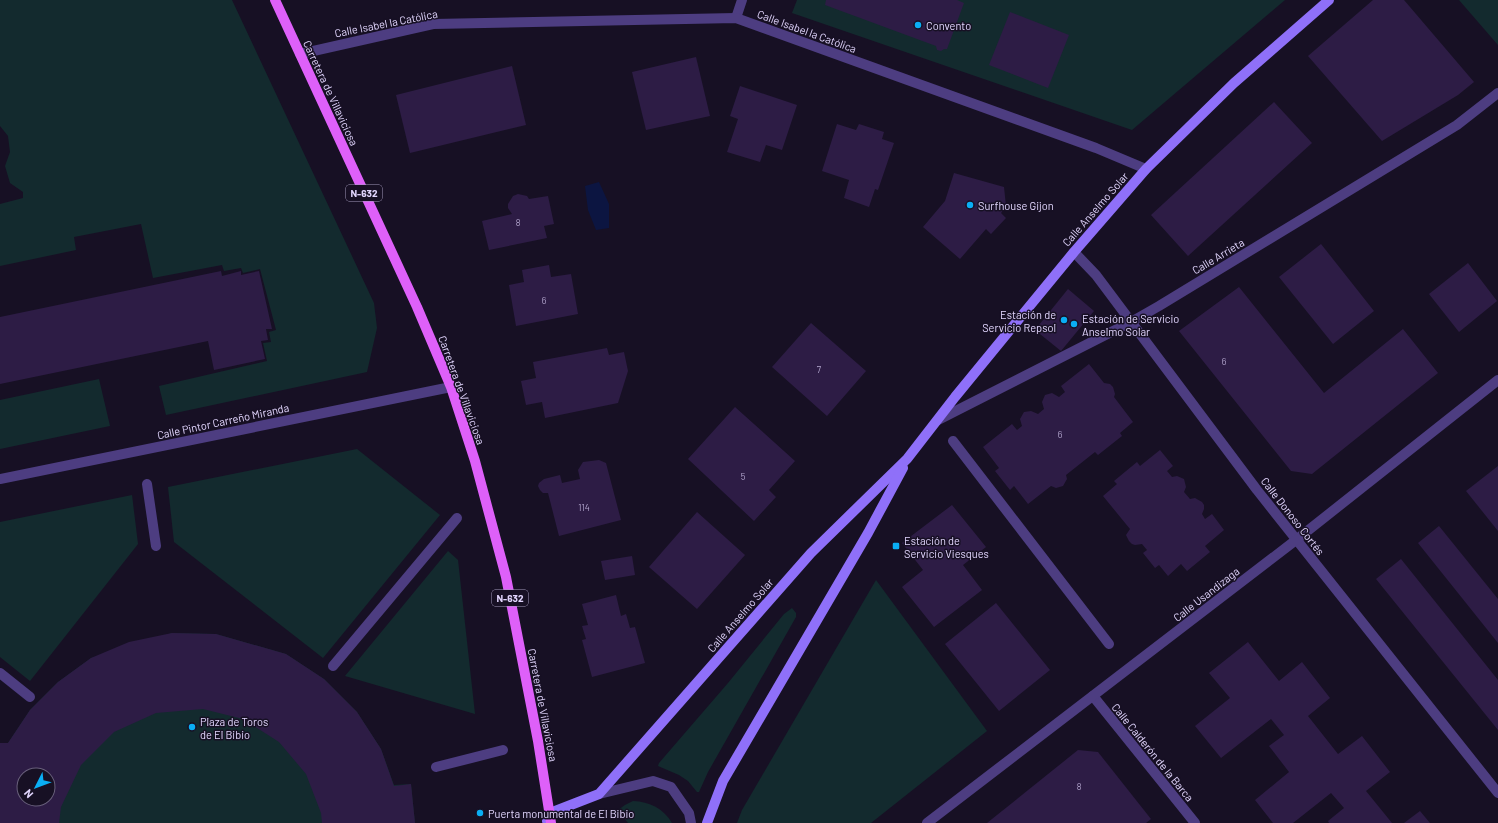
<svg xmlns="http://www.w3.org/2000/svg" width="1498" height="823" viewBox="0 0 1498 823" font-family="Barlow,sans-serif">
	<rect width="100%" height="100%" fill="#171024"/>
	<!-- green -->
	<g fill="#132a2e" fill-rule="evenodd">
		<path d="M0 0H232L374 303 377 328 367 372 166 415 159 386 267 361 263 343 271 342 269 332 276 330 260 269 243 273 241 268 224 271 222 265 153 278 141 224 74 237 76 250 0 266V204L23 198V192L10 183 5 166 10 152 8 136 0 126Z"/>
		<path d="M797 0H1285L1132 130 792 13Z"/>
		<path d="M1459 0H1498V45Z"/>
		<path d="M99 379 110 426 0 449V400Z"/>
		<path d="M357 449 440 515 323 658 174 542 168 487Z"/>
		<path d="M132 495 138 544 30 681 0 657V522Z"/>
		<path d="M448 551 458 560 475 714 345 676Z"/>
		<path d="M876 580 987 731 871 823H737L742 810Z"/>
		<path d="M792 608 796 613V617L708 772 699 792H697L688 781 679 775 658 766 659 763 728 683 784 614Z"/>
		<path d="M172 633 216 634 286 654 324 679 357 712 381 749 394 785 411 784 415 823H0V765L8 743 30 710 58 682 91 658ZM24 775H48V799H24Z"/>
		<path d="M633 801C650 802 663 808 672 823H628L618 810 625 805Z"/>
	</g>
	<!-- water -->
	<path fill="#0c1541" d="M599 182 609 204V228L596 230 588 210 585 186Z"/>
	<!-- building -->
	<g fill="#2d1c45" fill-rule="evenodd">
		<path d="M826 0H957L964 3 947 49H944L941 51 937 50 936 46 825 5Z"/>
		<path d="M1373 0H1404L1474 82 1458 95 1382 141 1308 56Z"/>
		<path d="M1010 12 1069 35 1048 88 989 65Z"/>
		<path d="M696 57 710 116 646 130 632 72Z"/>
		<path d="M512 66 526 125 410 153 396 95Z"/>
		<path d="M740 86 797 105 782 150 766 145 760 162 727 152 738 119 730 116Z"/>
		<path d="M1274 102 1312 143 1188 256 1151 215Z"/>
		<path d="M837 124 856 130 859 124 884 132 882 139 894 143 878 190 875 189 869 207 844 198 849 180 822 171Z"/>
		<path d="M954 173 1004 187 1006 206 1001 213 1006 218 991 234 986 229 960 259 923 227 945 201Z"/>
		<path d="M518 194 527 196 529 199 548 196 554 224 544 226 547 238 489 250 482 221 512 214 508 208V204L513 196Z"/>
		<path d="M1321 244 1374 311 1333 344 1279 277Z"/>
		<path d="M1468 263 1497 301 1459 332 1429 294Z"/>
		<path d="M549 265 551 277 571 274 578 314 516 326 509 285 524 282 522 270Z"/>
		<path d="M221 271 222 276 241 271V275L259 271 272 329H266L268 340 261 341 265 359 214 370 208 341 0 384V317Z"/>
		<path d="M1239 287 1324 393 1403 329 1438 373 1312 474 1291 471 1179 331Z"/>
		<path d="M1068 289 1094 311 1061 351 1035 330Z"/>
		<path d="M811 323 866 371 827 416 772 367Z"/>
		<path d="M607 348 609 355 624 352 628 371 618 403 545 418 542 402 526 405 521 381 536 378 533 362Z"/>
		<path d="M1089 364 1104 383 1110 384 1113 387 1115 394 1114 397 1133 422 1120 433 1122 436 1098 455 1095 452 1066 475 1067 479 1063 486 1056 488 1051 486 1028 504 1014 486 1010 490 995 471 999 468 983 447 1012 424 1017 430 1022 426 1020 419 1024 412 1031 411 1038 414 1044 409 1042 402 1045 395 1052 393 1059 397 1065 392 1061 386Z"/>
		<path d="M735 407 795 461 769 490 776 497 754 521 688 459Z"/>
		<path d="M1160 450 1173 466 1167 471 1172 477 1177 476 1184 479 1186 487 1184 492 1190 499 1195 498 1202 502 1204 505V509L1202 514 1205 519 1212 514 1224 530 1205 546 1210 552 1187 571 1181 564 1168 576 1159 565 1155 568 1143 553 1147 550 1142 544 1135 545 1132 544 1129 541 1126 535 1130 529 1103 496 1117 484 1114 481 1137 462 1140 466Z"/>
		<path d="M599 460 606 463 621 520 559 536 548 493H543L540 490 538 486 539 483 544 479 560 475 562 483 580 479 578 470 583 462Z"/>
		<path d="M1498 466V531L1466 491Z"/>
		<path d="M952 505 986 547 963 565 982 590 934 627 902 587 923 570 902 543Z"/>
		<path d="M697 512 745 555 697 609 649 567Z"/>
		<path d="M1439 526 1498 599V643L1418 543Z"/>
		<path d="M632 556 635 575 605 580 601 561Z"/>
		<path d="M1401 559 1498 680V730L1376 579Z"/>
		<path d="M616 595 621 616 626 614 630 628 635 627 645 663 592 677 582 640 586 639 582 626 588 625 582 604Z"/>
		<path d="M996 603 1050 670 999 711 945 644Z"/>
		<path d="M172 633 216 634 286 654 324 679 357 712 381 749 394 786 411 784 415 823H322L321 813 306 774 279 742 243 719 203 709 156 713 114 732 81 765 61 807 59 823H0V743H8L30 710 58 682 91 658 129 642ZM24 775H48V799H24Z"/>
		<path d="M1248 642 1279 681 1302 662 1330 698 1308 716 1338 754 1362 736 1390 772 1366 791 1392 823H1329L1328 821 1344 808 1331 793 1293 823H1273L1255 800 1289 772 1269 746 1284 735 1271 719 1221 758 1195 726 1230 698 1209 673Z"/>
		<path d="M1078 750 1098 752 1151 819 1146 823H987Z"/>
		<path d="M1420 811 1430 823H1404Z"/>
	</g>
	<g fill="none" stroke-linecap="round" stroke-linejoin="round">
		<!-- street -->
		<g stroke="#4d3d81" stroke-width="10">
			<path d="M736 18 742 0"/>
			<path d="M300 54 433 24 736 18 1096 148 1146 169"/>
			<path d="M1074 252 1096 275 1257 490 1498 793"/>
			<path d="M938 420 1131 322 1159 306 1457 125 1498 93"/>
			<path d="M953 441 1109 644"/>
			<path d="M0 479 451 387"/>
			<path d="M147 484 156 546"/>
			<path d="M333 666 457 518"/>
			<path d="M0 673 30 697"/>
			<path d="M1093 696 1195 823"/>
			<path d="M436 767 503 750"/>
			<path d="M599 794 653 781 671 787 689 813 691 823"/>
			<path d="M927 823 1296 540 1498 380"/>
		</g>
		<!-- secondary -->
		<g stroke="#8f70f9" stroke-width="10">
			<path d="M547 821 550 813 599 794 811 553 907 459 955 397 1074 252 1146 169 1234 83 1329 0"/>
			<path d="M707 823 723 781 868 533 903 468"/>
		</g>
		<!-- primary -->
		<path stroke="#de60f9" stroke-width="10" d="M275 0 417 307 451 387 475 461 506 577 538 741 551 823"/>
	</g>
	<!-- markers -->
	<g fill="#0aaef4" stroke="#171024" stroke-width="1.5">
		<circle cx="918" cy="25" r="4"/>
		<circle cx="970" cy="205" r="4"/>
		<circle cx="1064" cy="320" r="4"/>
		<circle cx="1074" cy="324" r="4"/>
		<rect x="892" y="542" width="8" height="8" rx="2"/>
		<circle cx="192" cy="727" r="4"/>
		<circle cx="480" cy="813" r="4"/>
	</g>
	<g text-anchor="middle" dominant-baseline="central" stroke-width="3" stroke-linejoin="round" paint-order="stroke">
		<!-- number labels -->
		<g font-size="9" fill="#b4a7cf">
			<text x="518" y="222">8</text>
			<text x="544" y="300">6</text>
			<text x="1224" y="361">6</text>
			<text x="819" y="369">7</text>
			<text x="1060" y="434">6</text>
			<text x="743" y="476">5</text>
			<text x="584" y="507">114</text>
			<text x="1079" y="786">8</text>
		</g>
		<!-- shield labels -->
		<g fill="#171024" stroke="#a49abc" stroke-width="1">
			<rect x="346" y="185" width="36" height="16" rx="3"/>
			<rect x="492" y="590" width="36" height="16" rx="3"/>
		</g>
		<g font-size="10" font-weight="bold" fill="#e1d5fd">
			<text x="364" y="193">N-632</text>
			<text x="510" y="598">N-632</text>
		</g>
		<!-- street labels -->
		<g font-size="11" fill="#e1d5fd" stroke="#171024">
			<text transform="translate(386 23) rotate(-11)">Calle Isabel la Católica</text>
			<text transform="translate(807 31) rotate(20)">Calle Isabel la Católica</text>
			<text transform="translate(331 93) rotate(65)">Carretera de Villaviciosa</text>
			<text transform="translate(1095 209) rotate(-49)">Calle Anselmo Solar</text>
			<text transform="translate(1218 256) rotate(-31)">Calle Arrieta</text>
			<text transform="translate(462 390) rotate(70)">Carretera de Villaviciosa</text>
			<text transform="translate(223 421) rotate(-12)">Calle Pintor Carreño Miranda</text>
			<text transform="translate(1293 516) rotate(52)">Calle Donoso Cortés</text>
			<text transform="translate(1206 594) rotate(-38)">Calle Usandizaga</text>
			<text transform="translate(740 615) rotate(-49)">Calle Anselmo Solar</text>
			<text transform="translate(543 705) rotate(79)">Carretera de Villaviciosa</text>
			<text transform="translate(1153 752) rotate(51)">Calle Calderón de la Barca</text>
		</g>
		<!-- poi labels -->
		<g font-size="11" fill="#e1d5fd" stroke="#171024" text-anchor="start">
			<text x="926" y="25">Convento</text>
			<text x="978" y="205">Surfhouse Gijon</text>
			<text x="1056" y="314" text-anchor="end">Estación de<tspan x="1056" dy="13">Servicio Repsol</tspan></text>
			<text x="1082" y="318">Estación de Servicio<tspan x="1082" dy="13">Anselmo Solar</tspan></text>
			<text x="904" y="540">Estación de<tspan x="904" dy="13">Servicio Viesques</tspan></text>
			<text x="200" y="721">Plaza de Toros<tspan x="200" dy="13">de El Bibio</tspan></text>
			<text x="488" y="813">Puerta monumental de El Bibio</text>
		</g>
	</g>
	<!-- north arrow -->
	<g transform="translate(36 787) rotate(228)"><circle r="19" fill="#171024" stroke="#685f7b"/>
	<path d="M0-3L7 15L0 10L-7 15Z" fill="#0aaef4"/>
	<text y="-6" font-size="11" font-weight="bold" text-anchor="middle" fill="#e1d5fd">N</text>
	</g>
</svg>
